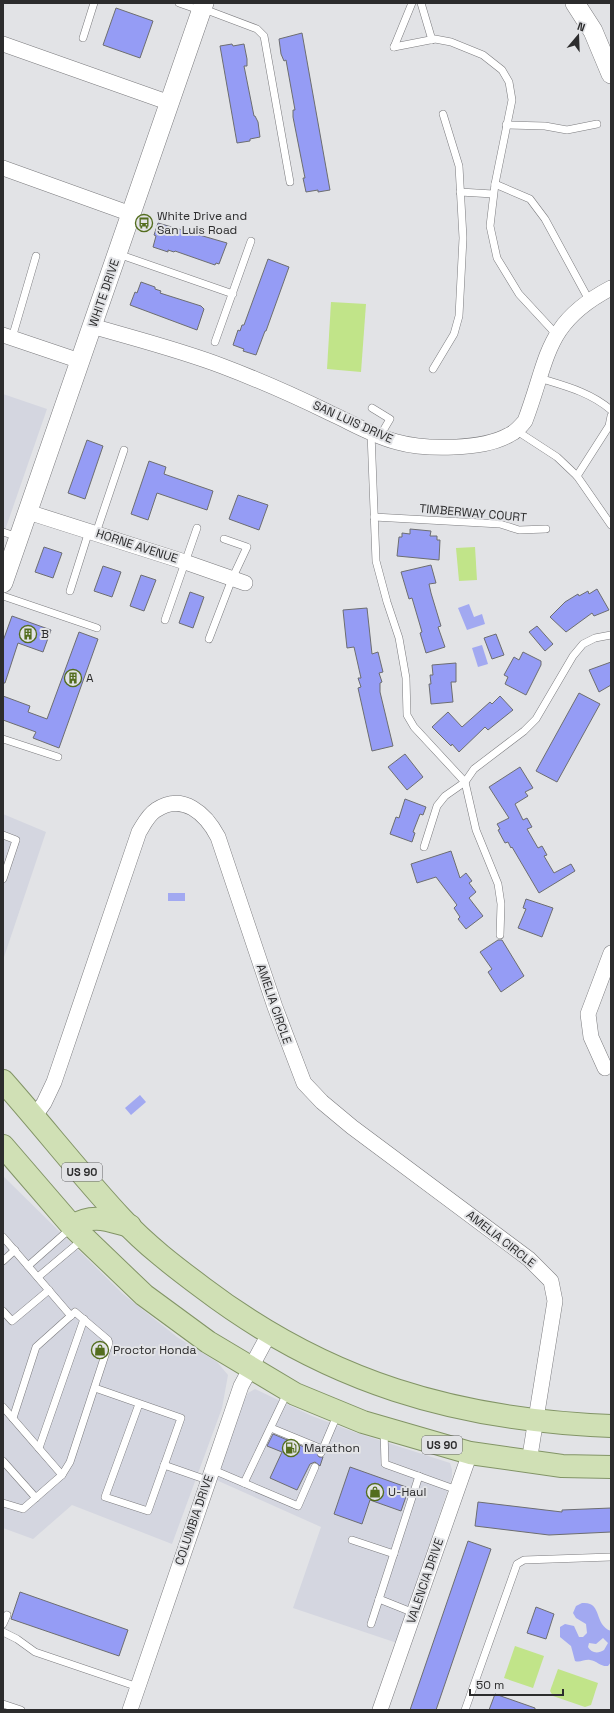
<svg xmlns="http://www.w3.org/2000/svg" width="614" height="1713" viewBox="0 0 614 1713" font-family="'Space Grotesk',sans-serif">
	<rect width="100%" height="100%" fill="#e2e3e6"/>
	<!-- built -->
	<g fill="#d4d6e0">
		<path d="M3 394 47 409 3 536Z"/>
		<path d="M3 814 46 832 3 960Z"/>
		<path d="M3 1176 123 1294 177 1337 217 1362 228 1375 222 1408 172 1544 72 1505 33 1539 3 1528Z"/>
		<path d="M255 1389 312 1416 354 1432 450 1463 452 1470V1477L397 1643 293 1608 321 1527 214 1479 237 1415 248 1393Z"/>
	</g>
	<!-- green -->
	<g fill="#c1e489">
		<path d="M331 302 366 304 361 372 327 369Z"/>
		<path d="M475 547 477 580 459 581 456 548Z"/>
		<path d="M515 1646 544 1656 533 1688 504 1678Z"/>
		<path d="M558 1669 598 1683 591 1705 585 1707 553 1696 550 1691Z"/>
	</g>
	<!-- water -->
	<g fill="#a2a9f1" fill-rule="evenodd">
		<path d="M469 604 474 617 482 614 485 624 467 630 458 608Z"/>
		<path d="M482 645 488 664 478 667 472 648Z"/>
		<rect x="168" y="893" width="17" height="8"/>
		<path d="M140 1095 146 1102 131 1115 125 1108Z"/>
		<path d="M582 1603C603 1601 593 1624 611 1631V1662L608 1666C601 1667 597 1661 590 1660 585 1659 580 1663 575 1661L571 1646 560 1637V1627L565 1624 574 1626 579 1637H583L587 1633 586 1624 576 1618 573 1613 576 1606ZM603 1638 608 1643 604 1650C598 1654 591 1653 588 1647L589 1643 596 1644Z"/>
	</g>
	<!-- building -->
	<g fill="#959cf5" stroke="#6d6e70">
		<path d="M116 8 153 21 140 58 103 45Z"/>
		<path d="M302 33 330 190 318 192V190L306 192 303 178H305L293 117V110H295L286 60 284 61 281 54 279 39Z"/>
		<path d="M232 44 233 46 244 44 247 59V66H244L254 116H255L258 122 260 137 250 139V141L237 143 220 46Z"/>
		<path d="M158 223 227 243 219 264 216 263 215 265 175 251 174 252 168 250V252L153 247 156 236 154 235Z"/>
		<path d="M268 259 289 267 266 331H265L256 355 243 351 244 349 233 345 238 330 240 331 242 325H244Z"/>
		<path d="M141 282 155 287V289L161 291 160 293 201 306 204 309 197 330 130 305 135 292 137 293Z"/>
		<path d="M87 440 103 446 85 499 68 493Z"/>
		<path d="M149 461 166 467 164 474 213 491 207 510 157 493 148 520 131 514Z"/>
		<path d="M238 495 268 505 259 530 229 519Z"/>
		<path d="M410 529 431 531 430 536H437V540H440L439 560 397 556 399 537H402V533L410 534Z"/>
		<path d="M44 547 62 553 53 578 35 572Z"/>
		<path d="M431 565 436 583 429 584 431 593 441 626 438 627 445 647 426 653 420 633 422 632 412 598 409 599 401 572Z"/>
		<path d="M103 566 121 572 112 597 94 591Z"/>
		<path d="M141 575 156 580 144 611 130 606Z"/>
		<path d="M597 589 609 610 594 616 592 613 566 632 550 617 565 602 578 594 579 596 588 591 589 594Z"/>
		<path d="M190 592 204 597 193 628 179 623Z"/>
		<path d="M367 608 372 654 378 652 383 672 379 673 382 682 380 683V692L393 746 372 751 358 688 361 687 358 678H361L354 647 347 648 343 610Z"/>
		<path d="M12 616 51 630 43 652 18 643 5 683H3V641Z"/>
		<path d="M537 626 553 644 545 651 529 632Z"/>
		<path d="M79 632 98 639 59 748 33 738 36 732 3 720V696L30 706 28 712 47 719Z"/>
		<path d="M496 634 504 655 492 659 484 638Z"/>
		<path d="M523 652 541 661V665L526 695 505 684 508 677 504 675 514 657 519 660Z"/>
		<path d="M611 662V685L599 692 589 670Z"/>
		<path d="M456 663V682H451L453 702 431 704 429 684H431L430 675H433L432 665Z"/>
		<path d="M579 693 600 704 557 782 536 771Z"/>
		<path d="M500 696 513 710 488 730 485 727 459 752 452 744 451 746 432 727 448 712 462 727 490 702 492 704Z"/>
		<path d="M405 754 423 777 407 790 388 767Z"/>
		<path d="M520 767 533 788 525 792 528 796 515 804 523 820 527 818 532 827 527 829 538 848 542 846 547 855 544 856 554 873 571 864 575 871 539 893 512 847 511 848 508 842 505 843 498 830 500 829 497 824 509 818 489 787Z"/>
		<path d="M405 799 426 807 423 815 420 814 413 832 415 833 412 842 390 834 396 817 399 818Z"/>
		<path d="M451 851 460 878 466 873 472 881 469 883 476 892 469 898 483 916 466 929 458 919 460 917 454 908 457 905 436 877 417 883 411 864Z"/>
		<path d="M526 899 553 908 542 937 518 928 526 909 523 908Z"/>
		<path d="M498 940H502L524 976 501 992 488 972 492 969 480 952Z"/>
		<path d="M273 1434 316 1452 319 1457H323L320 1466 315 1462 310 1464 297 1490 270 1478 282 1452 267 1446Z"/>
		<path d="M350 1467 409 1488 401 1511 370 1500 362 1524 334 1514Z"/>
		<path d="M478 1502 562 1512V1510L611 1508V1532L549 1535 475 1526Z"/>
		<path d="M468 1541 491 1549 436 1710H410Z"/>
		<path d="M20 1592 128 1630 119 1656 11 1619Z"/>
		<path d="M536 1607 554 1614 546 1639 527 1633Z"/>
		<path d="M495 1694 535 1708V1710H489Z"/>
	</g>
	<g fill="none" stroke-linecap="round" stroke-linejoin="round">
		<!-- service casing -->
		<g stroke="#7b7b7e" stroke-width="8">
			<g id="service">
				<path d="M179 3 202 11"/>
				<path d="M421 3 432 40"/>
				<path d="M204 9 257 29 264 36 290 182"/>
				<path d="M83 38 94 3"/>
				<path d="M394 47 435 39 451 42 483 55 502 70 509 82 512 100 495 184 490 226 497 258 519 294 556 334"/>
				<path d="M394 47 412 3"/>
				<path d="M506 125 545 126 567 130 597 124"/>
				<path d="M495 184 530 199 545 219 589 300"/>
				<path d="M460 192 493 194"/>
				<path d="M118 254 233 294"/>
				<path d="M12 338 36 256"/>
				<path d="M215 342 251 241"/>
				<path d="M433 369 454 334 459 316 463 238 459 166 443 114"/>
				<path d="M539 378C565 386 590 392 611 410"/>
				<path d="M372 408 390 419 380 436"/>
				<path d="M517 431 557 457 577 476 611 525"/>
				<path d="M371 433 376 561 387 602 399 638 406 678 407 715 414 727 465 782 476 830 498 884 501 904 500 935"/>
				<path d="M577 476 609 426 611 416"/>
				<path d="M374 517 500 524 519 530 546 529"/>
				<path d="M3 532 18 537"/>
				<path d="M96 533 124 450"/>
				<path d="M70 591 89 531"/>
				<path d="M3 596 97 628"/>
				<path d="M165 620 197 528"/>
				<path d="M209 639 232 579 247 547 224 539"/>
				<path d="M3 739 58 757"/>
				<path d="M3 835 16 840 3 879"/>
				<path d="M424 847 437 806 445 796 465 782 474 769 524 731 536 719 573 656 583 644 595 638 611 635"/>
				<path d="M3 1237 71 1316"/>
				<path d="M3 1261 15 1250"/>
				<path d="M28 1266 71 1228"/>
				<path d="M38 1277 82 1240"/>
				<path d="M3 1311 12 1321 49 1290"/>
				<path d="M95 1388 181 1418 148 1511 105 1497 139 1404"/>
				<path d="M3 1407 62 1475"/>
				<path d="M271 1428 322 1449"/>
				<path d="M384 1430 385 1464 457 1490"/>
				<path d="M39 1448 84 1319"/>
				<path d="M321 1453 338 1413"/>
				<path d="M3 1461 36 1498"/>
				<path d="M164 1465 207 1480"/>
				<path d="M211 1469 298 1506 315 1467"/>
				<path d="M244 1483 288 1391"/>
				<path d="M3 1503 23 1509 62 1475 70 1462 109 1343 108 1340 75 1312 36 1347 13 1418"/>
				<path d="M352 1540 394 1554"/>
				<path d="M379 1599 414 1613"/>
				<path d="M3 1624 7 1615"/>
				<path d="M371 1624 419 1476"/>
				<path d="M3 1632 17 1639 35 1652 138 1687"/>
				<path d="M3 1704 21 1710"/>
				<path d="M465 1710 517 1564 524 1560 611 1557"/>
			</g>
		</g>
		<!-- minor casing -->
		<g stroke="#7b7b7e" stroke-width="16">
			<g id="minor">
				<path d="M3 44 170 103"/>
				<path d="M3 168 131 214"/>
				<path d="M92 326C136 339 180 350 222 366 259 380 295 396 330 413 352 423 373 436 397 442 425 450 483 450 509 435 516 432 520 427 525 421 549 358 544 323 611 288"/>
				<path d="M3 335 80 361"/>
				<path d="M28 512 185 562 245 583"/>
				<path d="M605 1068 591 1037 588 1014 611 953"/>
				<path d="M34 1117 44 1103 54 1082 139 832C144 824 148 815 156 810 183 792 206 814 218 837L275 1007 304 1083 322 1102 352 1127 529 1259 551 1281 555 1301 529 1462"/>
				<path d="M130 1710 241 1386 269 1334"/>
				<path d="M380 1710 470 1453"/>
			</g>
		</g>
		<!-- tertiary casing -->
		<g stroke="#7b7b7e" stroke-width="20">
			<g id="tertiary">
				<path d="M575 3 593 31 611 74"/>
				<path d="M3 583 204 3"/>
			</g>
		</g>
		<!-- primary casing -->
		<g stroke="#829466" stroke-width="24">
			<g id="primary">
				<path d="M3 1081C43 1126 81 1175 122 1219 146 1245 175 1267 203 1288 327 1382 456 1420 611 1426"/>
				<path d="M3 1146 72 1226 144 1295 208 1342 295 1394 363 1422 470 1453 562 1466 611 1467"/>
				<path d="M72 1226C94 1213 107 1220 130 1226"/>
			</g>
		</g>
		<!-- service -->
		<use href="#service" stroke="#fff" stroke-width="7"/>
		<!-- minor -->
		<use href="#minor" stroke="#fff" stroke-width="15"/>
		<!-- tertiary -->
		<use href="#tertiary" stroke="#fff" stroke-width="19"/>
		<!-- primary -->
		<use href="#primary" stroke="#d0e0b5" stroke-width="22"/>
	</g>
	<!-- icons -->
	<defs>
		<g id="bus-ring" transform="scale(0.9)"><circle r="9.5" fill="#e2e3e6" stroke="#536d1e" stroke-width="1.5"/><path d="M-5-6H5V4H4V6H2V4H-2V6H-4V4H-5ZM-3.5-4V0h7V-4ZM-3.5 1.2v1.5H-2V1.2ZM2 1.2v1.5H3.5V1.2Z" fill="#536d1e"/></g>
		<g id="building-ring" transform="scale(0.9)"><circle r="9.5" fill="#e2e3e6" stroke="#536d1e" stroke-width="1.5"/><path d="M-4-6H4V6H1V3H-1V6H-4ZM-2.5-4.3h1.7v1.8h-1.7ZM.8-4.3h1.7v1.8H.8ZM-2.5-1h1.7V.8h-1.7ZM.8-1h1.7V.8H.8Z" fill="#536d1e"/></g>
		<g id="shop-ring" transform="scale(0.9)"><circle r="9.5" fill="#e2e3e6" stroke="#536d1e" stroke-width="1.5"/><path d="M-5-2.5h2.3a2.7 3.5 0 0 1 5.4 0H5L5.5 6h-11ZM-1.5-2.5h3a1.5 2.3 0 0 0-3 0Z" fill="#536d1e"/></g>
		<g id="fuel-ring" transform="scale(0.9)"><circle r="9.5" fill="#e2e3e6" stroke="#536d1e" stroke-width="1.5"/><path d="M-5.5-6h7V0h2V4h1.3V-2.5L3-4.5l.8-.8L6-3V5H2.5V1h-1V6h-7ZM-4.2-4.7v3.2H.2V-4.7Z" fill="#536d1e"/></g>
	</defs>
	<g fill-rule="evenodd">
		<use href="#bus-ring" x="144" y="223"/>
		<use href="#building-ring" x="28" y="634"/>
		<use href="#building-ring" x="73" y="678"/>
		<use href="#shop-ring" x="100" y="1350"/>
		<use href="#fuel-ring" x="291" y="1448"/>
		<use href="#shop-ring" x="375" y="1492"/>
	</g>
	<g text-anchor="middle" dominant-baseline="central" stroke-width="4" stroke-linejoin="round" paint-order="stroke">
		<!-- shield labels -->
		<g fill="#e2e3e6" stroke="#636364" stroke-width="1">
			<rect x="62" y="1163" width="40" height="18" rx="3"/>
			<rect x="422" y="1436" width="40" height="18" rx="3"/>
		</g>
		<g font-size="11" font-weight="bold" fill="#2c2c2d">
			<text x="82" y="1172">US 90</text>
			<text x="442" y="1445">US 90</text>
		</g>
		<!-- poi labels -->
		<g font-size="12" fill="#2c2c2d" stroke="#e2e3e6" text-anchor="start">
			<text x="157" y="216">White Drive and<tspan x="157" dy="14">San Luis Road</tspan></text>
			<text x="41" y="634">B</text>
			<text x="86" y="678">A</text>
			<text x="113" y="1350">Proctor Honda</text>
			<text x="304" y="1448">Marathon</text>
			<text x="388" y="1492">U-Haul</text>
		</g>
		<!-- street labels -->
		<g font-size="12" fill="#2c2c2d" stroke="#e2e3e6">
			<text transform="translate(104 293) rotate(-71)">WHITE DRIVE</text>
			<text transform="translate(353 422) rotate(24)">SAN LUIS DRIVE</text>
			<text transform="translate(473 513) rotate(5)">TIMBERWAY COURT</text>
			<text transform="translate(137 546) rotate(18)">HORNE AVENUE</text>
			<text transform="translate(274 1004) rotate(71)">AMELIA CIRCLE</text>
			<text transform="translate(501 1239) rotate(38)">AMELIA CIRCLE</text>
			<text transform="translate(194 1520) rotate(-71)">COLUMBIA DRIVE</text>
			<text transform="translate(425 1581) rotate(-71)">VALENCIA DRIVE</text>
		</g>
	</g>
	<!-- border -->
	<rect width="614" height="1713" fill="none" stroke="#2c2c2d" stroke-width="8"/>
	<!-- north arrow -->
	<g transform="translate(578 36) rotate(19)" stroke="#e2e3e6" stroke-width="3" paint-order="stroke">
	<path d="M0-3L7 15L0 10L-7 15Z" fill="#2c2c2d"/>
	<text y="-6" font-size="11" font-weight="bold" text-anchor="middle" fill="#2c2c2d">N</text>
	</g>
	<!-- scale -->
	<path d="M470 1689v6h93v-6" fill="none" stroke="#2c2c2d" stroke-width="2"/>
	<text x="476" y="1689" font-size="12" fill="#2c2c2d" stroke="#e2e3e6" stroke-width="3" paint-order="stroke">50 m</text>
</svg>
